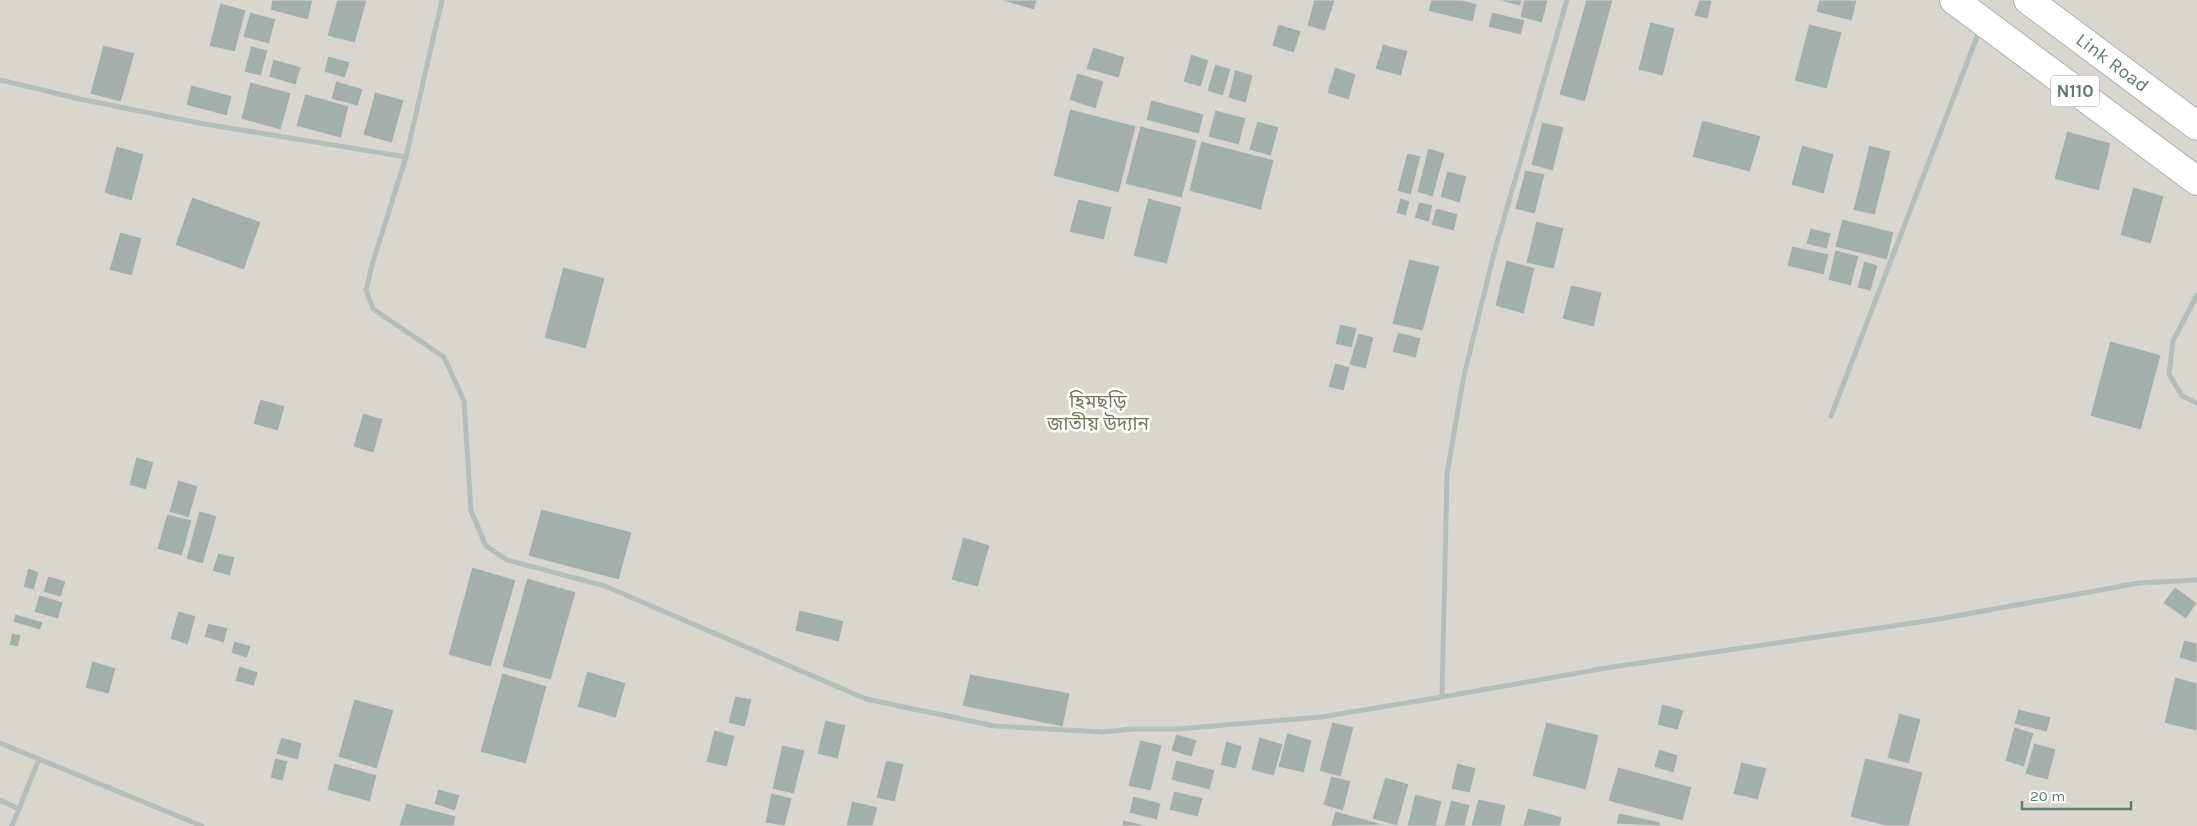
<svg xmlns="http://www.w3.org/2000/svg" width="2197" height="826" viewBox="0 0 2197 826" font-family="Karla,'Noto Sans Bengali',sans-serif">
	<rect width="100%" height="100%" fill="#f4f1f0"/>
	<!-- green -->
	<rect fill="#d8d6cf" x="0" y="0" width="2197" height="826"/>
	<!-- building -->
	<g fill="#a3afaa" stroke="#d5d3d3">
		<path d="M272 0H313L308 20 270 10Z"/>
		<path d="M337 0H367L355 43 327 36Z"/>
		<path d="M1000 0H1037L1034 10Z"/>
		<path d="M1314 0H1335L1325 31 1307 26Z"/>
		<path d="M1431 0H1462L1477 4 1473 22 1428 11Z"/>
		<path d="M1496 0H1522L1520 6Z"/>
		<path d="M1524 0H1548L1542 23 1520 17Z"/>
		<path d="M1586 0H1613L1585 102 1559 95Z"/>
		<path d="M1699 0H1712L1708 19 1694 16Z"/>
		<path d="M1819 0H1857L1852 21 1816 12Z"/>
		<path d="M220 3 246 10 235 52 209 46Z"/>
		<path d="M250 12 276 19 269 44 243 37Z"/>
		<path d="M1492 12 1525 20 1521 35 1488 27Z"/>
		<path d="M1650 22 1675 28 1663 76 1638 70Z"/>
		<path d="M1278 24 1301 31 1294 53 1272 46Z"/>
		<path d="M1809 24 1842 32 1827 89 1794 81Z"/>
		<path d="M1383 44 1408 51 1401 76 1375 69Z"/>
		<path d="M103 45 135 53 121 102 90 94Z"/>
		<path d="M251 46 268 50 261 76 244 72Z"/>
		<path d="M1093 47 1125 57 1119 78 1086 69Z"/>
		<path d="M1191 54 1209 60 1201 87 1183 82Z"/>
		<path d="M328 56 350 62 345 78 324 72Z"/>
		<path d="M273 59 301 67 296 85 269 77Z"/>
		<path d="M1215 64 1231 69 1223 96 1207 91Z"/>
		<path d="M1335 67 1356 74 1349 100 1327 93Z"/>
		<path d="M1235 70 1253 75 1246 103 1228 98Z"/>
		<path d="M1077 73 1104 81 1096 109 1069 100Z"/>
		<path d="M336 81 363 89 358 106 331 99Z"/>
		<path d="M250 82 291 93 281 130 241 119Z"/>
		<path d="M191 85 232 96 227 116 186 105Z"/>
		<path d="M375 92 404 100 392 143 363 135Z"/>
		<path d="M305 94 349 106 341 138 296 126Z"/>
		<path d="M1151 100 1204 114 1199 134 1146 120Z"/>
		<path d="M1070 109 1136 126 1119 193 1053 176Z"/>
		<path d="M1215 110 1246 118 1239 145 1208 137Z"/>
		<path d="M1702 120 1761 136 1750 172 1692 157Z"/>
		<path d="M1257 121 1279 127 1271 156 1249 150Z"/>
		<path d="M1542 122 1564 127 1553 171 1531 165Z"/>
		<path d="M1140 126 1197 140 1182 198 1125 184Z"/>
		<path d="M2067 131 2111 143 2099 191 2054 179Z"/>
		<path d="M1201 141 1274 160 1261 210 1189 191Z"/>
		<path d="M1802 145 1834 154 1824 194 1791 185Z"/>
		<path d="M1869 145 1891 151 1875 215 1853 210Z"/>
		<path d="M116 146 144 154 132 201 104 193Z"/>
		<path d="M1428 148 1445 153 1433 197 1417 192Z"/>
		<path d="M1407 153 1421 156 1411 195 1397 191Z"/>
		<path d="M1525 170 1545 174 1535 214 1515 209Z"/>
		<path d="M1447 171 1467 176 1460 203 1440 197Z"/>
		<path d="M2133 187 2164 196 2151 244 2120 235Z"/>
		<path d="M192 197 261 222 244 270 175 245Z"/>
		<path d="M1148 198 1182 207 1167 264 1133 256Z"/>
		<path d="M1400 198 1410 201 1406 216 1396 213Z"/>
		<path d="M1078 199 1112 207 1104 240 1069 232Z"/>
		<path d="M1419 202 1433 205 1429 222 1414 218Z"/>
		<path d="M1436 208 1458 214 1454 231 1431 225Z"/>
		<path d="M1842 219 1894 232 1887 260 1835 247Z"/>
		<path d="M1536 221 1564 228 1554 269 1526 263Z"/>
		<path d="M1810 228 1831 233 1827 249 1806 244Z"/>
		<path d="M120 232 142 238 132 276 109 270Z"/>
		<path d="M1792 246 1829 254 1824 275 1787 266Z"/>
		<path d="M1835 250 1859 256 1851 286 1828 280Z"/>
		<path d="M1409 259 1440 266 1423 331 1392 324Z"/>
		<path d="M1506 260 1535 268 1524 314 1495 306Z"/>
		<path d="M1864 261 1878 265 1871 291 1857 288Z"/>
		<path d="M563 267 605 278 586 349 544 338Z"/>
		<path d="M1571 285 1602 292 1594 327 1562 319Z"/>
		<path d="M1340 324 1357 328 1352 348 1335 344Z"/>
		<path d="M1398 332 1421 338 1416 358 1392 352Z"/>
		<path d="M1358 333 1374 337 1366 369 1349 365Z"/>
		<path d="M2110 341 2161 355 2141 430 2090 416Z"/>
		<path d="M1335 363 1350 367 1344 391 1328 387Z"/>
		<path d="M260 399 285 406 278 431 253 424Z"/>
		<path d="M363 413 383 419 374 453 353 447Z"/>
		<path d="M136 457 154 462 146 490 129 485Z"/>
		<path d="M178 480 198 486 189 518 169 512Z"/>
		<path d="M541 509 632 532 619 580 528 556Z"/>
		<path d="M199 511 217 516 203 564 186 559Z"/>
		<path d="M167 514 192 520 182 556 157 549Z"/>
		<path d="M963 537 990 545 978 587 951 580Z"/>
		<path d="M218 553 235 557 230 576 212 571Z"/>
		<path d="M472 567 516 580 491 667 448 655Z"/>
		<path d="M28 568 39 572 34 590 23 587Z"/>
		<path d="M48 576 66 581 61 597 43 592Z"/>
		<path d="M527 578 576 592 551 680 502 667Z"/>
		<path d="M2175 587 2197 603 2186 619 2163 603Z"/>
		<path d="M39 595 63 602 58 619 34 612Z"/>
		<path d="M799 610 844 621 839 642 795 631Z"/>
		<path d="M178 611 196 616 188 645 170 639Z"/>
		<path d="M15 614 43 622 40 630 13 622Z"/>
		<path d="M208 623 228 628 224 643 204 637Z"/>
		<path d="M12 633 21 635 18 647 9 645Z"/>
		<path d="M2184 640 2197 643V663L2179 658Z"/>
		<path d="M234 641 251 646 247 658 231 653Z"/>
		<path d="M92 661 116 668 109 694 85 688Z"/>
		<path d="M239 666 258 672 254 686 235 681Z"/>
		<path d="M587 671 626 683 616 718 577 707Z"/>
		<path d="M502 673 547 686 526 764 480 752Z"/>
		<path d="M970 674 1070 693 1063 727 962 706Z"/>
		<path d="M2175 677 2197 683V731L2164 723Z"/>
		<path d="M735 696 752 699 745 727 728 723Z"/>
		<path d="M354 699 394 710 377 769 338 757Z"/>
		<path d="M1662 704 1684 710 1678 730 1657 725Z"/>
		<path d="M2018 709 2051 717 2047 732 2014 724Z"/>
		<path d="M1899 713 1921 719 1909 764 1887 758Z"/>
		<path d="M825 720 846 725 838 759 817 754Z"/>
		<path d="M1332 722 1354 727 1341 777 1319 771Z"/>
		<path d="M1546 722 1599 735 1586 790 1532 776Z"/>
		<path d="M2014 727 2034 733 2024 767 2005 761Z"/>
		<path d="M714 730 735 736 727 767 706 762Z"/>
		<path d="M1287 733 1312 740 1304 773 1278 767Z"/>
		<path d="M1176 734 1197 740 1192 757 1171 751Z"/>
		<path d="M281 737 302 743 298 760 276 754Z"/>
		<path d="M1259 737 1283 744 1274 776 1251 770Z"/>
		<path d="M1140 740 1162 745 1151 791 1128 786Z"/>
		<path d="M1226 741 1242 746 1236 769 1220 765Z"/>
		<path d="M2034 743 2056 749 2048 780 2025 774Z"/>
		<path d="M782 745 805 750 794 794 772 789Z"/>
		<path d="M1659 749 1678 755 1674 773 1654 767Z"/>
		<path d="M275 758 288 761 283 781 270 778Z"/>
		<path d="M1865 758 1923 772 1909 826H1886L1850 817Z"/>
		<path d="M886 760 904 764 895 802 876 798Z"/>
		<path d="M1176 760 1215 770 1210 790 1171 780Z"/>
		<path d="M1741 762 1767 768 1758 800 1733 794Z"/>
		<path d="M334 763 377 775 370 802 327 790Z"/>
		<path d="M1457 763 1476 768 1470 793 1451 789Z"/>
		<path d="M1618 767 1692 787 1683 821 1608 801Z"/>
		<path d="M1331 776 1351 781 1343 811 1323 805Z"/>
		<path d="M1385 777 1409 784 1397 826 1372 819Z"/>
		<path d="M438 789 460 795 455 811 434 804Z"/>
		<path d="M1174 791 1203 798 1198 817 1169 810Z"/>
		<path d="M771 793 792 798 785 826 765 823Z"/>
		<path d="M1415 794 1442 801 1436 826H1407Z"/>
		<path d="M1133 796 1161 803 1157 820 1129 813Z"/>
		<path d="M1478 799 1506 805 1501 826H1471Z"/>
		<path d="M1451 800 1470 805 1465 826H1444Z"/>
		<path d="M852 801 878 807 873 826H846Z"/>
		<path d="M406 803 456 816 454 826H399Z"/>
		<path d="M1528 808 1562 817 1560 826H1523Z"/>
		<path d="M1335 811 1386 825 1331 826Z"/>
		<path d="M1619 813 1660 822V826L1616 824Z"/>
		<path d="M1123 820 1145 825V826H1122Z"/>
	</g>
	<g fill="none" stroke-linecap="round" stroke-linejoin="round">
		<!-- trunk casing -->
		<g stroke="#aab2af" stroke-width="30">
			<g id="trunk">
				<path d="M1954 0 2197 181"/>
				<path id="s1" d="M2028 0 2197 126"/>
			</g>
		</g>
		<!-- minor -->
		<g stroke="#b6bebb" stroke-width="5">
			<path d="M442 0 406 157 372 265 366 290 373 309 444 357 464 401 471 511 486 546 507 560 605 586 866 699 995 726 1103 732 1133 729H1178L1321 717 1442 697"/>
			<path d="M1567 0 1494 253 1463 380 1447 474 1442 697 1612 667 1933 620 2139 583 2197 580"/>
			<path d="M0 80 80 99 199 123 406 157"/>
			<path d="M2197 295 2173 341 2169 374 2182 396 2197 403"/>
			<path d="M1831 416 1980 29"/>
			<path d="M0 743 202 826"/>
			<path d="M0 800 19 809"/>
			<path d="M12 826 39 759"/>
		</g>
		<!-- trunk -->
		<use href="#trunk" stroke="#fff" stroke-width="28"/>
	</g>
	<g text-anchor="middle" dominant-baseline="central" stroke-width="5" stroke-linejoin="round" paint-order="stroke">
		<!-- shield labels -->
		<rect fill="#fff" stroke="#90a29b" stroke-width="1" x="2051" y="75.5" width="48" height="31" rx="4"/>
		<g font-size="18" font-weight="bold" fill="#617a70">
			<text x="2075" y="91">N110</text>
		</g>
		<!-- street labels -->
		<g font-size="19" fill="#617a70" stroke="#fff">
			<text stroke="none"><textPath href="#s1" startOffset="105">Link Road</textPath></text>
		</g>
		<!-- park labels -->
		<g font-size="19" fill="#777663" stroke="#fff">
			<text x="1098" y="402">হিমছড়ি<tspan x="1098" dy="22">জাতীয় উদ্যান</tspan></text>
		</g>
	</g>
	<!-- scale -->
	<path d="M2022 801v8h109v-8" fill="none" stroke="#617a70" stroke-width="2.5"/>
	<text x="2030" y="801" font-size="15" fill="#617a70" stroke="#ffffff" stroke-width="4" paint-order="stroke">20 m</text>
</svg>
